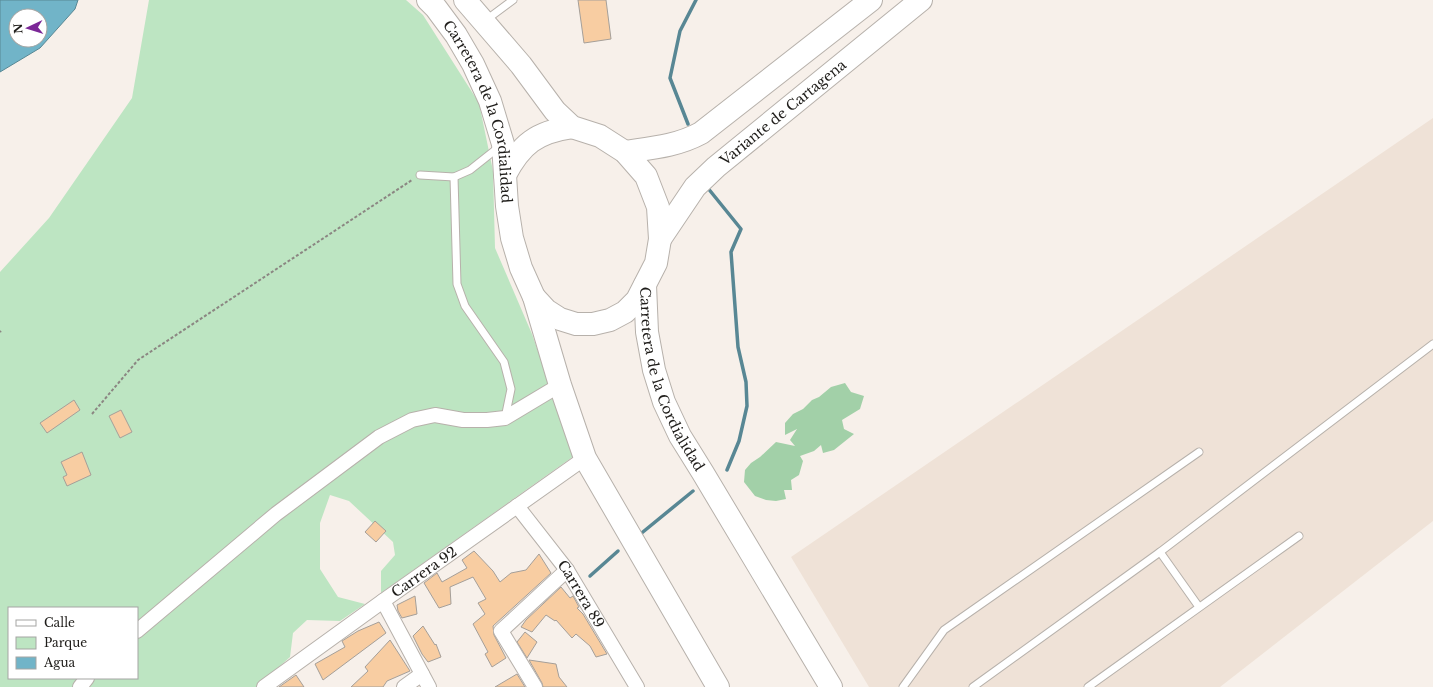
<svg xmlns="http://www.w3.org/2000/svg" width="1433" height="687" viewBox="0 0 1433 687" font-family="'Libre Baskerville',serif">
	<rect width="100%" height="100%" fill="#f7f0ea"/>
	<!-- built -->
	<path fill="#efe2d7" d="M1433 118V521L1220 687H869L791 557Z"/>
	<!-- green -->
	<path fill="#bde5c2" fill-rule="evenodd" d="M149 0H406L423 15 479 103 493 171 495 248 532 334 574 456 381 593V571L395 555 393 542 349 501 330 495 320 523V569L338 597 365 604 340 621 307 620 293 633 290 657 257 687H0V272L49 218 132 98ZM9 608H137V678H9Z"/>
	<!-- forest -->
	<path fill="#a2d0a8" d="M845 383 851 392 864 396 860 409 842 420 844 429 854 434 834 450 823 453 821 445 814 451 800 456 803 461 799 475 791 480 792 490H784L786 499 776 501 766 500 755 496 744 482 745 470 751 463 760 457 776 442 795 446 790 440 797 429 785 435V423L793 414 803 409 812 400 819 397 831 387Z"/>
	<!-- water -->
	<path fill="#71b4c8" stroke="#588794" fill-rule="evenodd" d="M0 0H78L75 9 40 48 0 72ZM16 16H40V40H16Z"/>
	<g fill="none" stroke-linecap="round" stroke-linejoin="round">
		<!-- stream -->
		<g stroke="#588794" stroke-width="3.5">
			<path d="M688 124 670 78 680 31 696 0"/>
			<path d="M707 187 741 229 731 252 738 347 746 382 747 406 739 441 727 470"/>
			<path d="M638 536 693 491"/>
			<path d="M590 576 618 551"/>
		</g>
	</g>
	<!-- building -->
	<g fill="#f8cda2" stroke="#a59f99">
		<path d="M578 0H606L611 39 584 43Z"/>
		<path d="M74 400 80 410 47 433 40 423Z"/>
		<path d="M121 410 132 432 120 438 109 416Z"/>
		<path d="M82 452 91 475 67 486 63 477 67 475 61 462Z"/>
		<path d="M375 521 386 531 376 542 365 532Z"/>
		<path d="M474 551 493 571 500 582 511 573 526 570 539 554 551 573 493 626 494 635 506 658 492 667 485 654 488 652 473 624 485 614 478 603 486 599 473 577 450 587 451 604 439 608 424 583 437 573 442 582 467 568 462 560Z"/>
		<path d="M561 587 570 598 573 596 579 607 577 608 583 614 607 654 596 657 590 646 576 634 572 638 556 620 555 621 546 615 532 632 521 627 526 620Z"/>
		<path d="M415 596 417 614 402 618 398 611 397 605Z"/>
		<path d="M379 622 386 633 323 680 315 664 345 647 342 641 358 631Z"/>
		<path d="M423 626 435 645 436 644 441 657 428 662 422 654 413 636Z"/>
		<path d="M525 632 537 642 527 658 517 642Z"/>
		<path d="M390 640 410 671 387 681 383 687H351L368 671 365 667Z"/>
		<path d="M529 660 556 664 559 677 567 687H543L542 683Z"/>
		<path d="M517 674 525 687H495Z"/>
		<path d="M296 675 304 687H279Z"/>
	</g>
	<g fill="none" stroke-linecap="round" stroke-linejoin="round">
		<!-- lane casing -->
		<g stroke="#b7b1ab" stroke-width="9">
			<g id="lane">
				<path d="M486 20 513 0"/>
				<path d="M420 175 454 177 470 170 499 147"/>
				<path d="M454 177 457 284 465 306 504 362 511 389 505 418"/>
				<path d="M1160 552 1199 607"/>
				<path d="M903 687 944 630 1199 452"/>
				<path d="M973 687 1160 552 1433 344"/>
				<path d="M1088 687 1299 536"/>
			</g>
		</g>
		<!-- street casing -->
		<g stroke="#b7b1ab" stroke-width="16">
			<g id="street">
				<path id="s1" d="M517 506 567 570 637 687"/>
				<path d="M383 601 429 687"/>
				<path d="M137 631 276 514 379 437 412 420 435 415 463 420H487L505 418 560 385"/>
				<path d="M80 687 87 678"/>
				<path id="s2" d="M264 687 383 601 585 458"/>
				<path d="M404 687 422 674"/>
				<path d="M535 687 501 631 567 570"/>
			</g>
		</g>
		<!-- highway casing -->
		<g stroke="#b7b1ab" stroke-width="24">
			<g id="highway">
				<path id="s3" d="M428 0 436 8 456 35 473 64 490 101 503 144 507 206 512 238 521 268 534 297 560 385 585 458 718 687"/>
				<path d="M465 0 521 65 555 111 572 127 600 136 625 152 646 176 658 207 660 239 656 263 637 300 625 312 610 320 593 324H576L560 319 546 310 534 297"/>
				<path d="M625 152C652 148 677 146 701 133L871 0"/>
				<path d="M505 175C521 144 537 132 572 127"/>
				<path id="s4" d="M660 239 695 187 716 167 921 0"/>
				<path id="s5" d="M645 285 647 332 654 370 664 402 680 436 703 473 831 687"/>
			</g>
		</g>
		<!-- path -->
		<g stroke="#8b8682" stroke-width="2" stroke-dasharray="3 2" stroke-linecap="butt">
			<path d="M0 332 1 331"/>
			<path d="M92 414 138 360 412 180"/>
		</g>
		<!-- lane -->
		<use href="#lane" stroke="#fff" stroke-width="7"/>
		<!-- street -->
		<use href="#street" stroke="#fff" stroke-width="14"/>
		<!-- highway -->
		<use href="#highway" stroke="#fff" stroke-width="22"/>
	</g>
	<g text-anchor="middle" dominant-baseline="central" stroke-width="3.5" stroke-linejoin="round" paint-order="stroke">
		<!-- street labels -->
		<g font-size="14" fill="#1f1d1a" stroke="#fff">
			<text stroke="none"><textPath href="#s4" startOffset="178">Variante de Cartagena</textPath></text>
			<text stroke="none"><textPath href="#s3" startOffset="126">Carretera de la Cordialidad</textPath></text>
			<text stroke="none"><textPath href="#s5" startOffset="99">Carretera de la Cordialidad</textPath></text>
			<text stroke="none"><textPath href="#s2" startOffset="197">Carrera 92</textPath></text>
			<text stroke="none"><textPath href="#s1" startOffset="109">Carrera 89</textPath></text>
		</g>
	</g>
	<!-- legend -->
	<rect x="8" y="607" width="130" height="72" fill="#ffffff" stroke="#a5a5a3"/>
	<rect x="16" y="620" width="20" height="6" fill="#ffffff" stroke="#a5a5a3"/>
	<text x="44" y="627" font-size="12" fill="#1f1d1a">Calle</text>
	<rect x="16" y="637" width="20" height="12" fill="#bde5c2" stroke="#a5a5a3"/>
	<text x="44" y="647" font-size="12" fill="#1f1d1a">Parque</text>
	<rect x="16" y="657" width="20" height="12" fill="#71b4c8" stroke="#a5a5a3"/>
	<text x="44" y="667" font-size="12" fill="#1f1d1a">Agua</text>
	<!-- north arrow -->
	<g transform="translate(28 28) rotate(266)"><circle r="19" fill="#ffffff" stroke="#a5a5a3"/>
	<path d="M0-3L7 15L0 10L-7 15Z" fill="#7b2797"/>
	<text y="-6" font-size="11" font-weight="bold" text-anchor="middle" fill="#1f1d1a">N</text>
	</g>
</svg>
